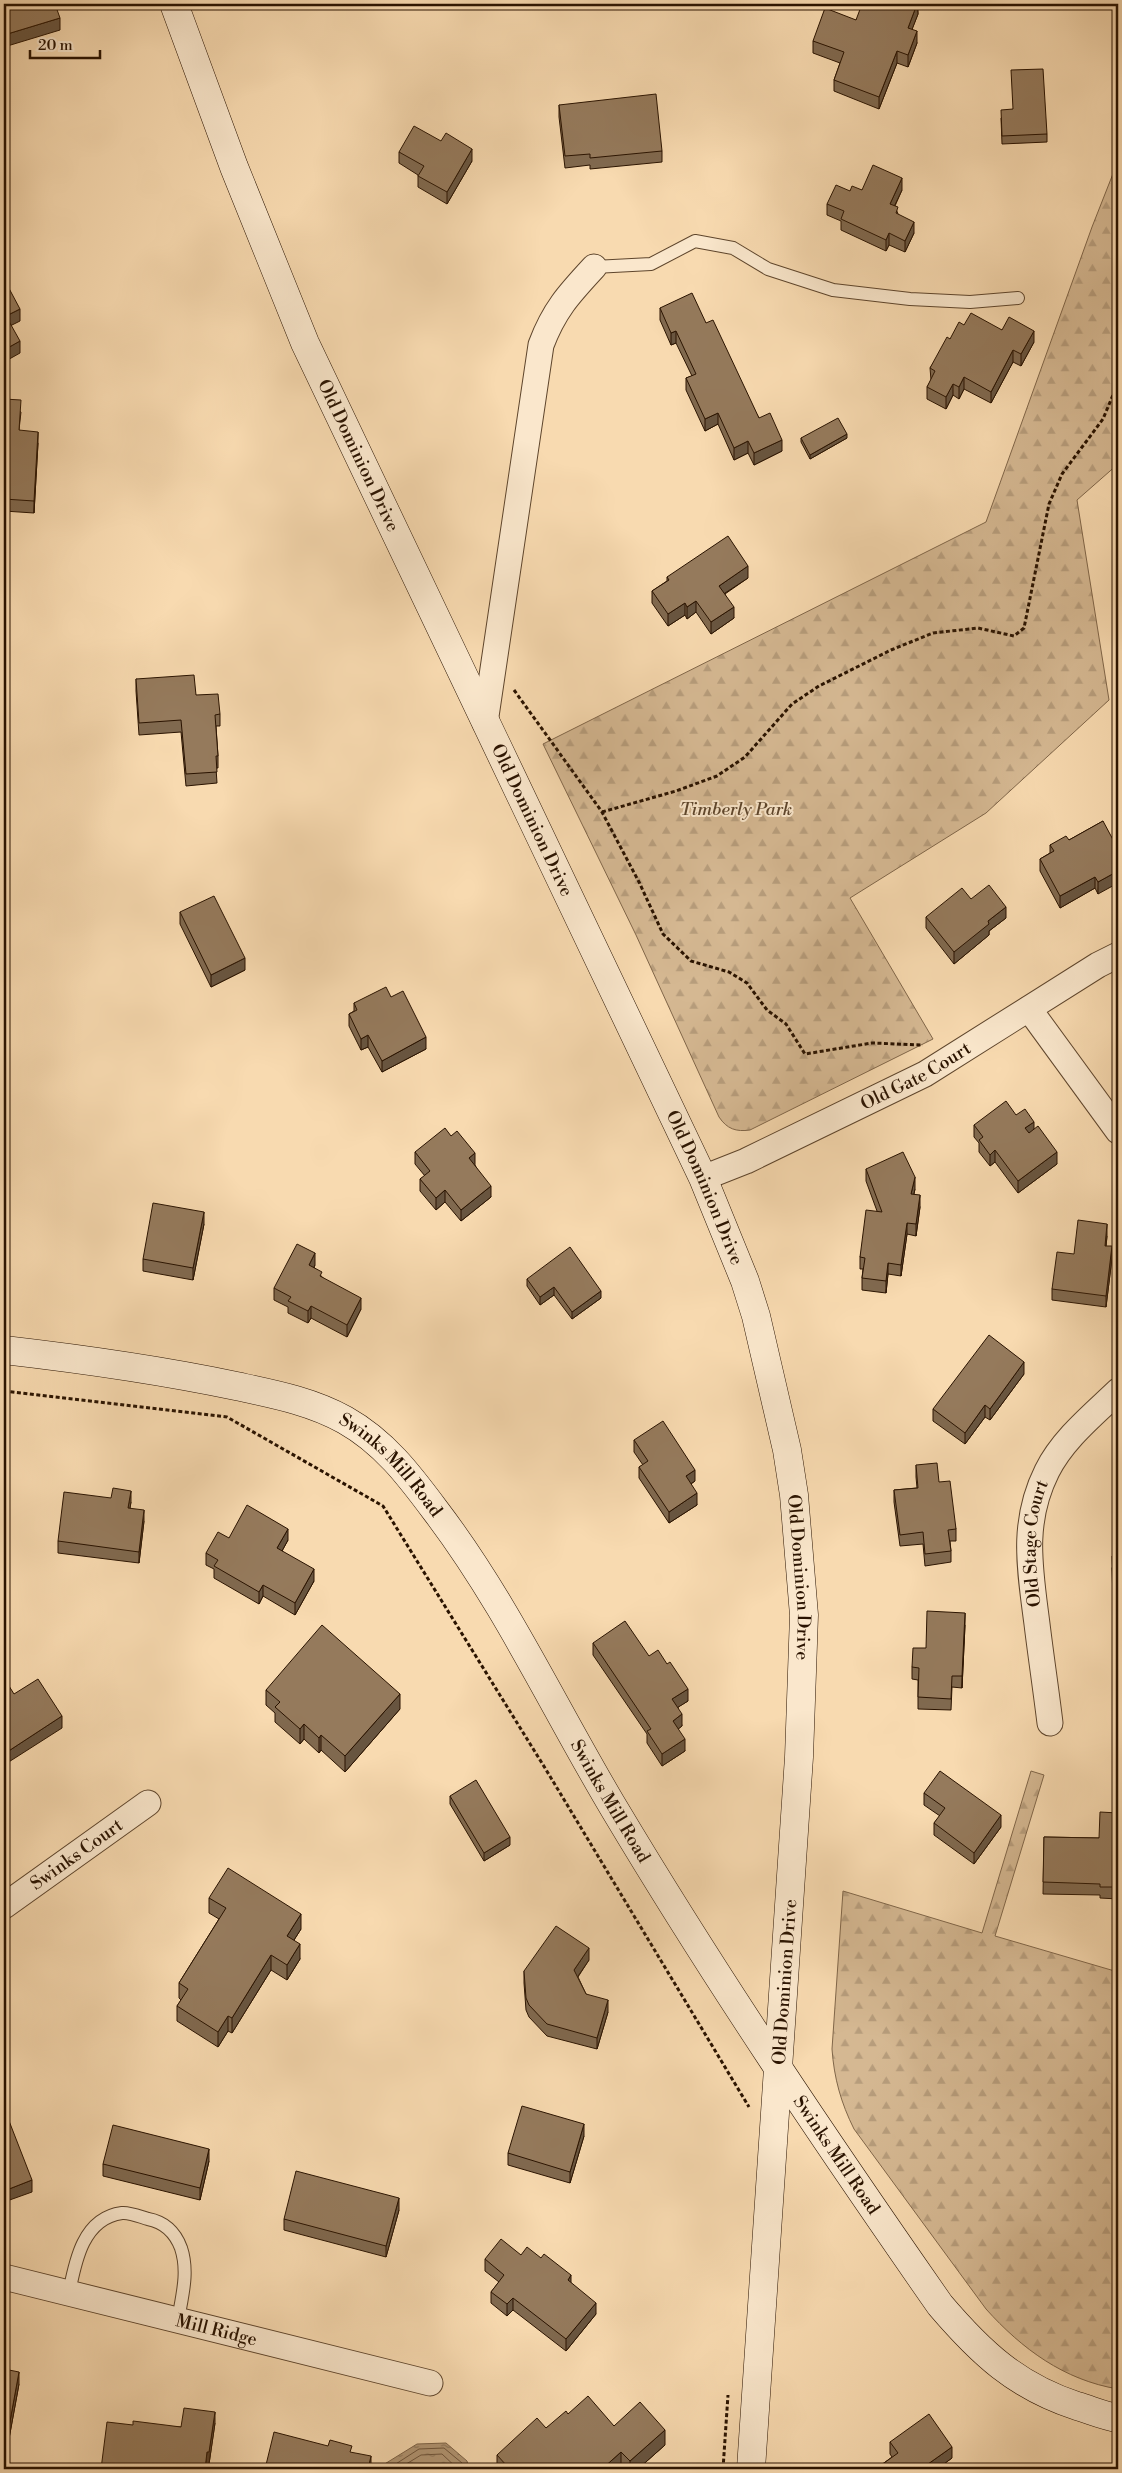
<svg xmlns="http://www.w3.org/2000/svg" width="1122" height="2473" viewBox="0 0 1122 2473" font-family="'Libre Bodoni',serif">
	<defs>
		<pattern id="forest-firs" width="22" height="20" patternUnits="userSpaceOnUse" patternTransform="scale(1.25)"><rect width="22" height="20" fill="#d5b892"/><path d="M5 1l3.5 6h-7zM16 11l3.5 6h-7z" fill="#b79d7c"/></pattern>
		<pattern id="water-ripples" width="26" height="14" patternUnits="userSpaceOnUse" patternTransform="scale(1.25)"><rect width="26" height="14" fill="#b29674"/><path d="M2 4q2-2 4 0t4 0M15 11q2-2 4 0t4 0" fill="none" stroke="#91795d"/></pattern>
	</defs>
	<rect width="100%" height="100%" fill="#f8dab0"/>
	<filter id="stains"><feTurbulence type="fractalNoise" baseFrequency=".004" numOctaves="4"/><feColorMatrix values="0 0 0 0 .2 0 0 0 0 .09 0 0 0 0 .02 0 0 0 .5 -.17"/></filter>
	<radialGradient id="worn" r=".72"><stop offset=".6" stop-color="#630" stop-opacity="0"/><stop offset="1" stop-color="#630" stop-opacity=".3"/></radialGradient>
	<!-- forest -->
	<g fill="url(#forest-firs)" stroke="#806649">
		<path d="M1118 161V464L1077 500 1109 700 986 813 850 898 933 1039 750 1130C736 1132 727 1129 719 1117L636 935 543 744 986 522 1092 227Z"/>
		<path d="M1031 1771 1044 1775 995 1936 1118 1972V2389C1064 2380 1022 2349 986 2309L854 2129C841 2103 834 2078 832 2049L843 1891 982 1933Z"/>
	</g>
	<!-- water -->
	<path fill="url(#water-ripples)" stroke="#7c6246" d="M446 2443 467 2461 469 2469H383V2465L417 2444Z"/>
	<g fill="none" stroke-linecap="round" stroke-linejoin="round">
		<!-- shore -->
		<g stroke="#6e543a" stroke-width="1">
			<path d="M388 2469 419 2449 444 2448 462 2463 464 2469"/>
			<path d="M398 2469 421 2455 442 2454 458 2469"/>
		</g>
		<!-- lane casing -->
		<g stroke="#5e452c" stroke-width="14">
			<g id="lane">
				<path d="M594 267 651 264 695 241 733 248 768 269 833 290 910 299 970 302 1018 298"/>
				<path d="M69 2293C75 2262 83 2218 122 2213 129 2212 141 2217 148 2219 164 2222 175 2232 181 2248 189 2272 182 2296 178 2320"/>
			</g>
		</g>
		<!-- street casing -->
		<g stroke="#5e452c" stroke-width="27">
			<g id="street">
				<path d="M485 723 541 345C554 310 569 294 594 267"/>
				<path d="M1029 1009 1118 1131"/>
				<path id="s1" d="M703 1178 746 1161 925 1074 1098 965 1118 955"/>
				<path id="s2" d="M1050 1723C1046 1690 1041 1657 1037 1624 1030 1569 1021 1523 1047 1471 1063 1439 1093 1415 1118 1391"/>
				<path id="s3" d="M4 1906 148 1803"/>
				<path id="s4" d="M4 2277 430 2383"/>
			</g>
		</g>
		<!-- secondary casing -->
		<g stroke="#2a1300" stroke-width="29">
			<g id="secondary">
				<path id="s5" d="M174 4 234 167 305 343 703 1178 745 1281 756 1316 787 1450 794 1495 804 1615 799 1757 751 2469"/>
				<path id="s6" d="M4 1350C82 1359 160 1370 236 1386 273 1394 311 1401 345 1420 384 1442 409 1475 435 1510 506 1603 555 1710 615 1810 716 1979 827 2143 940 2305 981 2353 1016 2386 1077 2406 1091 2410 1104 2416 1118 2418"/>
			</g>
		</g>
		<!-- path -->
		<g stroke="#2a1300" stroke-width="3" stroke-dasharray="4 2.5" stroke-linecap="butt">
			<path d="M514 690 602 812 639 882 663 934 691 961 729 972 747 983 767 1010 786 1024 805 1054 872 1043 923 1045"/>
			<path d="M602 812 676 791 717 776 745 757 792 704 819 686 891 650 933 633 978 628 1014 636 1024 628 1049 504 1062 474 1103 419 1118 383"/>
			<path d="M4 1391 227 1417 383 1506 545 1768 749 2107"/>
			<path d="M723 2469 728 2395"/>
		</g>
		<!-- lane -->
		<use href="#lane" stroke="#fae7cc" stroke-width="12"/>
		<!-- street -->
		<use href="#street" stroke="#fae7cc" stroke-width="25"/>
		<!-- secondary -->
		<use href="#secondary" stroke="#fae7cc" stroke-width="28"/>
	</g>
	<!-- wall -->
	<g fill="#80694f" stroke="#2a1300">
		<path d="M918 4V14L912 29 917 43 908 67 897 63 879 109 834 91V80L840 63 813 53V41L856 20Z"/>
		<path d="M559 105 662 151V162L590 169V165L565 168 559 117Z"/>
		<path d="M1013 109 1047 134V142L1002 144 1001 118Z"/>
		<path d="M399 152 472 161 447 204 418 187V175L399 163Z"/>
		<path d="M862 190H902L895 206 898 214 914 233 905 252 889 245 886 251 841 230V221L827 215V204L850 191Z"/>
		<path d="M660 308 706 323 759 418 782 451 754 465 748 453 734 460 718 424 705 431 686 390V378L692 376 676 343 671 345 660 320Z"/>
		<path d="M964 325 1002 330 1034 342 1021 366 1013 362 991 403 964 389 959 399 953 395 946 409 927 399V387L931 380 930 368 950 339Z"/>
		<path d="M4 399 21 412 19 430 38 443 34 513 4 511Z"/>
		<path d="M801 438H847L810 459 801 442Z"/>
		<path d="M667 577 748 578 725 594 734 618 711 634 696 612 687 619 685 615 668 626 652 603V591L667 581Z"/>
		<path d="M136 679 196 695 220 714V726H216L218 756V768H216L217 783 186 786 181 732 139 735 136 691Z"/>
		<path d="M1103 821 1098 894 1095 888 1060 908 1040 871V859L1050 853V845L1069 840Z"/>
		<path d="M971 899 1006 918 989 931V935L954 964 926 928V917Z"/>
		<path d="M180 912 245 970 211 987 180 924Z"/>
		<path d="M391 997 426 1049 382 1072 368 1047 361 1050 349 1026V1014L354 1011V1003Z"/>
		<path d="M1016 1115 1034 1129 1057 1164 1018 1193 995 1162 990 1166 979 1152V1143L974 1137V1125Z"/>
		<path d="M415 1152 475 1165 491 1197 461 1221 445 1202 436 1210 420 1191V1179L425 1176 415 1164Z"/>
		<path d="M866 1169 915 1189 914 1194 920 1207 916 1236 907 1234 901 1276 888 1274 886 1293 862 1290V1278L863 1269H860V1257L877 1211 866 1181Z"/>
		<path d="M204 1224 193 1280 143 1271V1259Z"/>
		<path d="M1107 1236 1106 1246 1112 1258 1106 1307 1052 1300V1289L1074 1254Z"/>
		<path d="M315 1265 314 1267 322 1277 361 1309 347 1337 311 1318 308 1323 288 1313V1307L274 1300V1288Z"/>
		<path d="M527 1279 601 1298 572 1319 554 1295 540 1305 527 1286Z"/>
		<path d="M1024 1374 990 1420 985 1417 965 1444 933 1421V1409Z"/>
		<path d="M634 1440 695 1481 691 1484 697 1505 669 1523 639 1478V1467L643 1465 634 1452Z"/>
		<path d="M916 1465 939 1482 956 1529V1541H950L951 1551V1562L925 1566 923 1544 900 1546 894 1502V1490L917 1488 916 1477Z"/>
		<path d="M131 1502 130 1508 144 1521 139 1563 58 1553V1541Z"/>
		<path d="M229 1538 288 1540 282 1551 314 1581 295 1615 263 1596 259 1604 214 1578V1569L206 1565V1553Z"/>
		<path d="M1118 1556V1631H1114L1112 1568Z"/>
		<path d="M965 1625 962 1688 952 1687 951 1710 918 1709V1680L912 1679V1667L926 1648Z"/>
		<path d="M593 1643 649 1656 688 1701 678 1707 682 1726 678 1729 685 1751 662 1766 647 1743V1734L593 1655Z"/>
		<path d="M266 1690 400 1709 345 1772 321 1750 319 1753 304 1739 300 1744 275 1722V1713L266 1705Z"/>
		<path d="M924 1793 1001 1827 974 1864 934 1835V1823L940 1816 924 1805Z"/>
		<path d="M450 1796 510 1845 484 1861 450 1804Z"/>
		<path d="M1118 1813V1899L1100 1898V1895L1043 1894 1044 1837 1099 1838Z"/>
		<path d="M209 1898 301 1929 294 1940 300 1959 287 1980 271 1970 232 2033 228 2031 218 2047 177 2021V2006L181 2000 179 1998V1983L219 1919 209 1913Z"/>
		<path d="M589 1960 578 1977 586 1994 608 2012 597 2049 547 2036 529 2017 526 2010 524 1983V1971Z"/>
		<path d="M584 2136 570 2183 508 2165V2153Z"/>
		<path d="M209 2161 200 2200 103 2176V2164Z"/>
		<path d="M399 2210 386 2257 284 2230V2219Z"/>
		<path d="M521 2255 571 2283 596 2314 566 2351 513 2310 507 2316 491 2303V2292L499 2282 485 2271V2259Z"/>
		<path d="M4 2369 19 2384 6 2455 4 2454Z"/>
		<path d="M568 2414 614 2426 665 2445 638 2469H623L621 2467 619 2469H497V2455L546 2428Z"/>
		<path d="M215 2423 209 2464H207L133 2425 181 2427Z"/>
		<path d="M890 2442 952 2458 937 2469H877V2468L892 2457 890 2454Z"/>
	</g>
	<!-- shaded-wall -->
	<g fill="#685540" stroke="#2a1300">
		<path d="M917 4 918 14 908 40V28Z"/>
		<path d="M60 18V30L4 47V35Z"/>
		<path d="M917 31V43L908 67V55Z"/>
		<path d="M897 51V63L879 109V97Z"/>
		<path d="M472 149V161L447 204V192Z"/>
		<path d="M902 178V190L890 215V204Z"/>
		<path d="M914 222V233L905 252V241Z"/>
		<path d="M889 233V245L886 251V240Z"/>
		<path d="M20 309V321L6 328V316Z"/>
		<path d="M676 331V343L671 345V333Z"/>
		<path d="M1034 331V342L1021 366V354Z"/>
		<path d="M20 341V353L4 362V350Z"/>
		<path d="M1013 350V362L991 403V392Z"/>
		<path d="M964 377V389L959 399V387Z"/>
		<path d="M953 384V395L946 409V397Z"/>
		<path d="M718 413V424L705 431V419Z"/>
		<path d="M38 432V443L34 513V501Z"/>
		<path d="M847 434V438L810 459V455Z"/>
		<path d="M782 440V451L754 465V453Z"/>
		<path d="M748 441V453L734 460V448Z"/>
		<path d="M748 566V578L719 597V586Z"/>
		<path d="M696 601V612L687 619V607Z"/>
		<path d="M685 603V615L668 626V614Z"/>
		<path d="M734 607V618L711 634V622Z"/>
		<path d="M1118 871V883L1098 894V882Z"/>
		<path d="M1095 877V888L1060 908V896Z"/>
		<path d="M1006 907V918L989 931V935L954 964V952L988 921Z"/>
		<path d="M245 958V970L211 987V975Z"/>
		<path d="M368 1035V1047L361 1050V1039Z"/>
		<path d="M426 1037V1049L382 1072V1061Z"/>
		<path d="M1034 1122V1133L1025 1140V1128Z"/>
		<path d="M995 1150V1162L990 1166V1155Z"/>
		<path d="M1057 1152V1164L1018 1193V1181Z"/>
		<path d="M475 1153V1165L469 1170V1158Z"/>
		<path d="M915 1177V1189L911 1206V1194Z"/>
		<path d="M491 1186V1197L461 1221V1210Z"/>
		<path d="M445 1190V1202L436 1210V1198Z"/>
		<path d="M920 1195V1207L916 1236V1224Z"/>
		<path d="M204 1212V1224L193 1280V1268Z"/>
		<path d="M907 1223V1234L901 1276V1265Z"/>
		<path d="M1107 1224V1236L1105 1257V1246Z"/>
		<path d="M1112 1246V1258L1106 1307V1296Z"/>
		<path d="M315 1253V1265L309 1276V1265Z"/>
		<path d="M888 1263V1274L886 1293V1281Z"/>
		<path d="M554 1287V1295L540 1305V1297Z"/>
		<path d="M601 1291V1298L572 1319V1312Z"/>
		<path d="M361 1298V1309L347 1337V1325Z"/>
		<path d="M311 1306V1318L308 1323V1311Z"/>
		<path d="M1024 1362V1374L990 1420V1409Z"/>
		<path d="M985 1405V1417L965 1444V1433Z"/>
		<path d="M695 1470V1481L686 1487V1476Z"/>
		<path d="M131 1491V1502L128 1519V1508Z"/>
		<path d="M697 1493V1505L669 1523V1512Z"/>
		<path d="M144 1510V1521L139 1563V1552Z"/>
		<path d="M288 1529V1540L277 1560V1548Z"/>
		<path d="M314 1569V1581L295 1615V1603Z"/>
		<path d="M263 1585V1596L259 1604V1592Z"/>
		<path d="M965 1613V1625L962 1688V1676Z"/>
		<path d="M688 1689V1701L672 1711V1699Z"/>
		<path d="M400 1694V1709L345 1772V1756Z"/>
		<path d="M682 1714V1726L673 1733V1721Z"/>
		<path d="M62 1716V1728L4 1765V1754Z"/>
		<path d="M304 1724V1739L300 1744V1729Z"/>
		<path d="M321 1735V1750L319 1753V1738Z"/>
		<path d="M685 1739V1751L662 1766V1754Z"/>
		<path d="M1001 1815V1827L974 1864V1853Z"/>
		<path d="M510 1837V1845L484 1861V1853Z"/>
		<path d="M301 1914V1929L287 1951V1936Z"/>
		<path d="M300 1944V1959L287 1980V1965Z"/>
		<path d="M589 1948V1960L574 1982V1970Z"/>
		<path d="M271 1955V1970L232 2033V2018Z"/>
		<path d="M608 2000V2012L597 2049V2038Z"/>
		<path d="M228 2016V2031L218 2047V2032Z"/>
		<path d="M584 2124V2136L570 2183V2172Z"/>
		<path d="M209 2149V2161L200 2200V2188Z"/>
		<path d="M32 2180V2192L4 2202V2191Z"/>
		<path d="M399 2198V2210L386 2257V2246Z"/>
		<path d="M571 2275V2287L568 2280Z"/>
		<path d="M513 2298V2310L507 2316V2304Z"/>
		<path d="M596 2303V2314L566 2351V2339Z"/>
		<path d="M19 2372V2384L6 2455V2443Z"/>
		<path d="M215 2412V2423L209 2464V2452Z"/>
		<path d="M665 2430V2445L638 2469H630V2461Z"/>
		<path d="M952 2447V2458L937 2469H921Z"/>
		<path d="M207 2452V2464L206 2469H205Z"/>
		<path d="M621 2452V2467L619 2469H602Z"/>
		<path d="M371 2456V2469H368Z"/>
	</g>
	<!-- building -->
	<g fill="#957a5c" stroke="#2a1300">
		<path d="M4 4H55L60 18 4 35Z"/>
		<path d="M862 4H917L908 28 917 31 908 55 897 51 879 97 834 80 844 52 813 41 825 8 856 20Z"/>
		<path d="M1043 69 1047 134 1002 136 1001 110 1013 109 1011 70Z"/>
		<path d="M656 94 662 151 590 158V154L565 156 559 105Z"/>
		<path d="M414 126 441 141 446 133 472 149 447 192 418 176 424 166 399 152Z"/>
		<path d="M873 165 902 178 890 204 898 207 896 213 914 222 905 241 889 233 886 240 841 219 844 211 827 204 836 185 850 191 852 186 862 190Z"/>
		<path d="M4 279 20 309 6 316 20 341 4 350Z"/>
		<path d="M692 293 706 323 713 320 759 418 770 413 782 440 754 453 748 441 734 448 718 413 705 419 686 378 696 374 676 331 671 333 660 308Z"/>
		<path d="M971 313 1002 330 1009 317 1034 331 1021 354 1013 350 991 392 964 377 959 387 953 384 946 397 927 387 935 371 930 368 947 337 950 339 959 322 964 325Z"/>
		<path d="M4 399 21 400 19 430 38 432 34 501 4 499Z"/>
		<path d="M838 418 847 434 810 455 801 438Z"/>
		<path d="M728 536 748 566 719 586 734 607 711 622 696 601 687 607 685 603 668 614 652 591 669 580 667 577Z"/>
		<path d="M194 675 196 695 218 694 220 714 215 715 218 756H216L217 772 186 774 181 720 139 723 136 679Z"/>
		<path d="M1103 821 1118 849V871L1098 882 1095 877 1060 896 1040 859 1054 851 1050 845 1066 836 1069 840Z"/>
		<path d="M989 885 1006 907 988 921 989 924 954 952 926 917 962 888 971 899Z"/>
		<path d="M214 896 245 958 211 975 180 912Z"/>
		<path d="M386 987 391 997 403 991 426 1037 382 1061 368 1035 361 1039 349 1014 357 1010 354 1003Z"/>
		<path d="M1006 1101 1016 1115 1025 1109 1034 1122 1025 1128 1029 1133 1038 1126 1057 1152 1018 1181 995 1150 990 1155 979 1140 983 1137 974 1125Z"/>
		<path d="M445 1128 451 1136 457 1131 475 1153 469 1158 491 1186 461 1210 445 1190 436 1198 420 1179 430 1171 415 1152Z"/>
		<path d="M903 1152 915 1177 911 1194 920 1195 916 1224 907 1223 901 1265 888 1263 886 1281 862 1278 865 1258 860 1257 866 1210 882 1212 866 1169Z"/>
		<path d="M153 1203 204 1212 193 1268 143 1259Z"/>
		<path d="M1078 1220 1107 1224 1105 1246H1112L1106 1296 1052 1289 1057 1252 1074 1254Z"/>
		<path d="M297 1244 315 1253 309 1265 322 1272 320 1276 361 1298 347 1325 311 1306 308 1311 288 1301 291 1297 274 1288Z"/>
		<path d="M570 1247 601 1291 572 1312 554 1287 540 1297 527 1279Z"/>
		<path d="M989 1335 1024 1362 990 1409 985 1405 965 1433 933 1409Z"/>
		<path d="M663 1421 695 1470 686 1476 697 1493 669 1512 639 1467 648 1461 634 1440Z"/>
		<path d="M937 1463 939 1482 950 1481 956 1529 948 1530 951 1551 925 1554 923 1532 900 1535 894 1490 918 1488 916 1465Z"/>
		<path d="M113 1488 131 1491 128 1508 144 1510 139 1552 58 1541 64 1492 111 1498Z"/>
		<path d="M247 1505 288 1529 277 1548 314 1569 295 1603 263 1585 259 1592 214 1566 218 1560 206 1553 218 1532 229 1538Z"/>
		<path d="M1112 1556H1118V1619H1114Z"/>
		<path d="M927 1611 965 1613 962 1676H952L951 1699 918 1697 919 1668 912 1667 913 1648H926Z"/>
		<path d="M625 1621 649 1656 658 1650 667 1664 670 1662 688 1689 672 1699 682 1714 673 1721 685 1739 662 1754 647 1731 651 1729 593 1643Z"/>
		<path d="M322 1625 400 1694 345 1756 321 1735 319 1738 304 1724 300 1729 275 1707 280 1702 266 1690Z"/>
		<path d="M38 1679 62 1716 4 1754V1688L5 1689 9 1686 14 1694Z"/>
		<path d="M940 1771 1001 1815 974 1853 934 1823 945 1808 924 1793Z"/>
		<path d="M476 1780 510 1837 484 1853 450 1796Z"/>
		<path d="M1100 1812 1118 1813V1887H1100V1884L1043 1882 1044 1837 1099 1838Z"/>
		<path d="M228 1868 301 1914 287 1936 300 1944 287 1965 271 1955 232 2018 228 2016 218 2032 177 2006 188 1989 179 1983 226 1908 209 1898Z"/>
		<path d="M556 1926 589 1948 574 1970 586 1994 608 2000 597 2038 547 2024 529 2005 526 1998 524 1971Z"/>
		<path d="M522 2106 584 2124 570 2172 508 2153Z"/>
		<path d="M4 2108 32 2180 4 2191Z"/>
		<path d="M113 2125 209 2149 200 2188 103 2164Z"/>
		<path d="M296 2171 399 2198 386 2246 284 2219Z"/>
		<path d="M501 2239 521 2255 527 2247 541 2258 544 2254 571 2275 568 2280 596 2303 566 2339 513 2298 507 2304 491 2292 504 2275 485 2259Z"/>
		<path d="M4 2369 19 2372 6 2443H4Z"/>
		<path d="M588 2396 614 2426 640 2402 665 2430 630 2461 621 2452 602 2469H504L507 2466 497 2455 537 2418 546 2428 566 2411 568 2414Z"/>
		<path d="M184 2408 215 2412 209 2452H207L205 2469H101L107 2422 133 2425V2421L181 2427Z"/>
		<path d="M929 2414 952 2447 921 2469H878L877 2468 898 2453 890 2442Z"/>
		<path d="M274 2432 328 2446 330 2440 352 2446 350 2452 371 2456 368 2469H265Z"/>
	</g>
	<g text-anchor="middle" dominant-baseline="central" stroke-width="4" stroke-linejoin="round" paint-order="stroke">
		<!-- street labels -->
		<g font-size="18" fill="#2a1300" stroke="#fae7cc">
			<text stroke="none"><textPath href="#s5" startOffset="488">Old Dominion Drive</textPath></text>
			<text stroke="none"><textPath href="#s5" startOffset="892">Old Dominion Drive</textPath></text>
			<text stroke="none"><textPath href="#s1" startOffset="236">Old Gate Court</textPath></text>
			<text stroke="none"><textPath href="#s5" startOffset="1298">Old Dominion Drive</textPath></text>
			<text stroke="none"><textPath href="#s6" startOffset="414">Swinks Mill Road</textPath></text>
			<text stroke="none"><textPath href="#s2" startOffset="181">Old Stage Court</textPath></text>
			<text stroke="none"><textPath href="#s5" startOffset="1702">Old Dominion Drive</textPath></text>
			<text stroke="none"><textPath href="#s6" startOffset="818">Swinks Mill Road</textPath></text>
			<text stroke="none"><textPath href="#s3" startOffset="89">Swinks Court</textPath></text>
			<text transform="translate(785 1982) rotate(-86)">Old Dominion Drive</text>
			<text stroke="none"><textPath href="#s6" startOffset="1238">Swinks Mill Road</textPath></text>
			<text stroke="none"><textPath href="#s4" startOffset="219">Mill Ridge</textPath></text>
		</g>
		<!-- park labels -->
		<g font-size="18" font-style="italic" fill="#5d452c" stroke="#fae7cc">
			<text x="736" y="809">Timberly Park</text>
		</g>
	</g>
	<!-- margin -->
	<rect width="1122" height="2473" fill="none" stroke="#f8dab0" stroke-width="20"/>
	<rect x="5" y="5" width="1112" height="2463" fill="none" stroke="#2a1300" stroke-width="2.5"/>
	<rect x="10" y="10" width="1102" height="2453" fill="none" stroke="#2a1300"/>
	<!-- scale -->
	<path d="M30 50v8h70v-8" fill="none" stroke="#2a1300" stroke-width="2.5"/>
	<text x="38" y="50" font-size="15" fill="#2a1300" stroke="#fae7cc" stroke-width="4" paint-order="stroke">20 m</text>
	<rect width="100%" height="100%" filter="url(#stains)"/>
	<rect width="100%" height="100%" fill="url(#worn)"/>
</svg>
